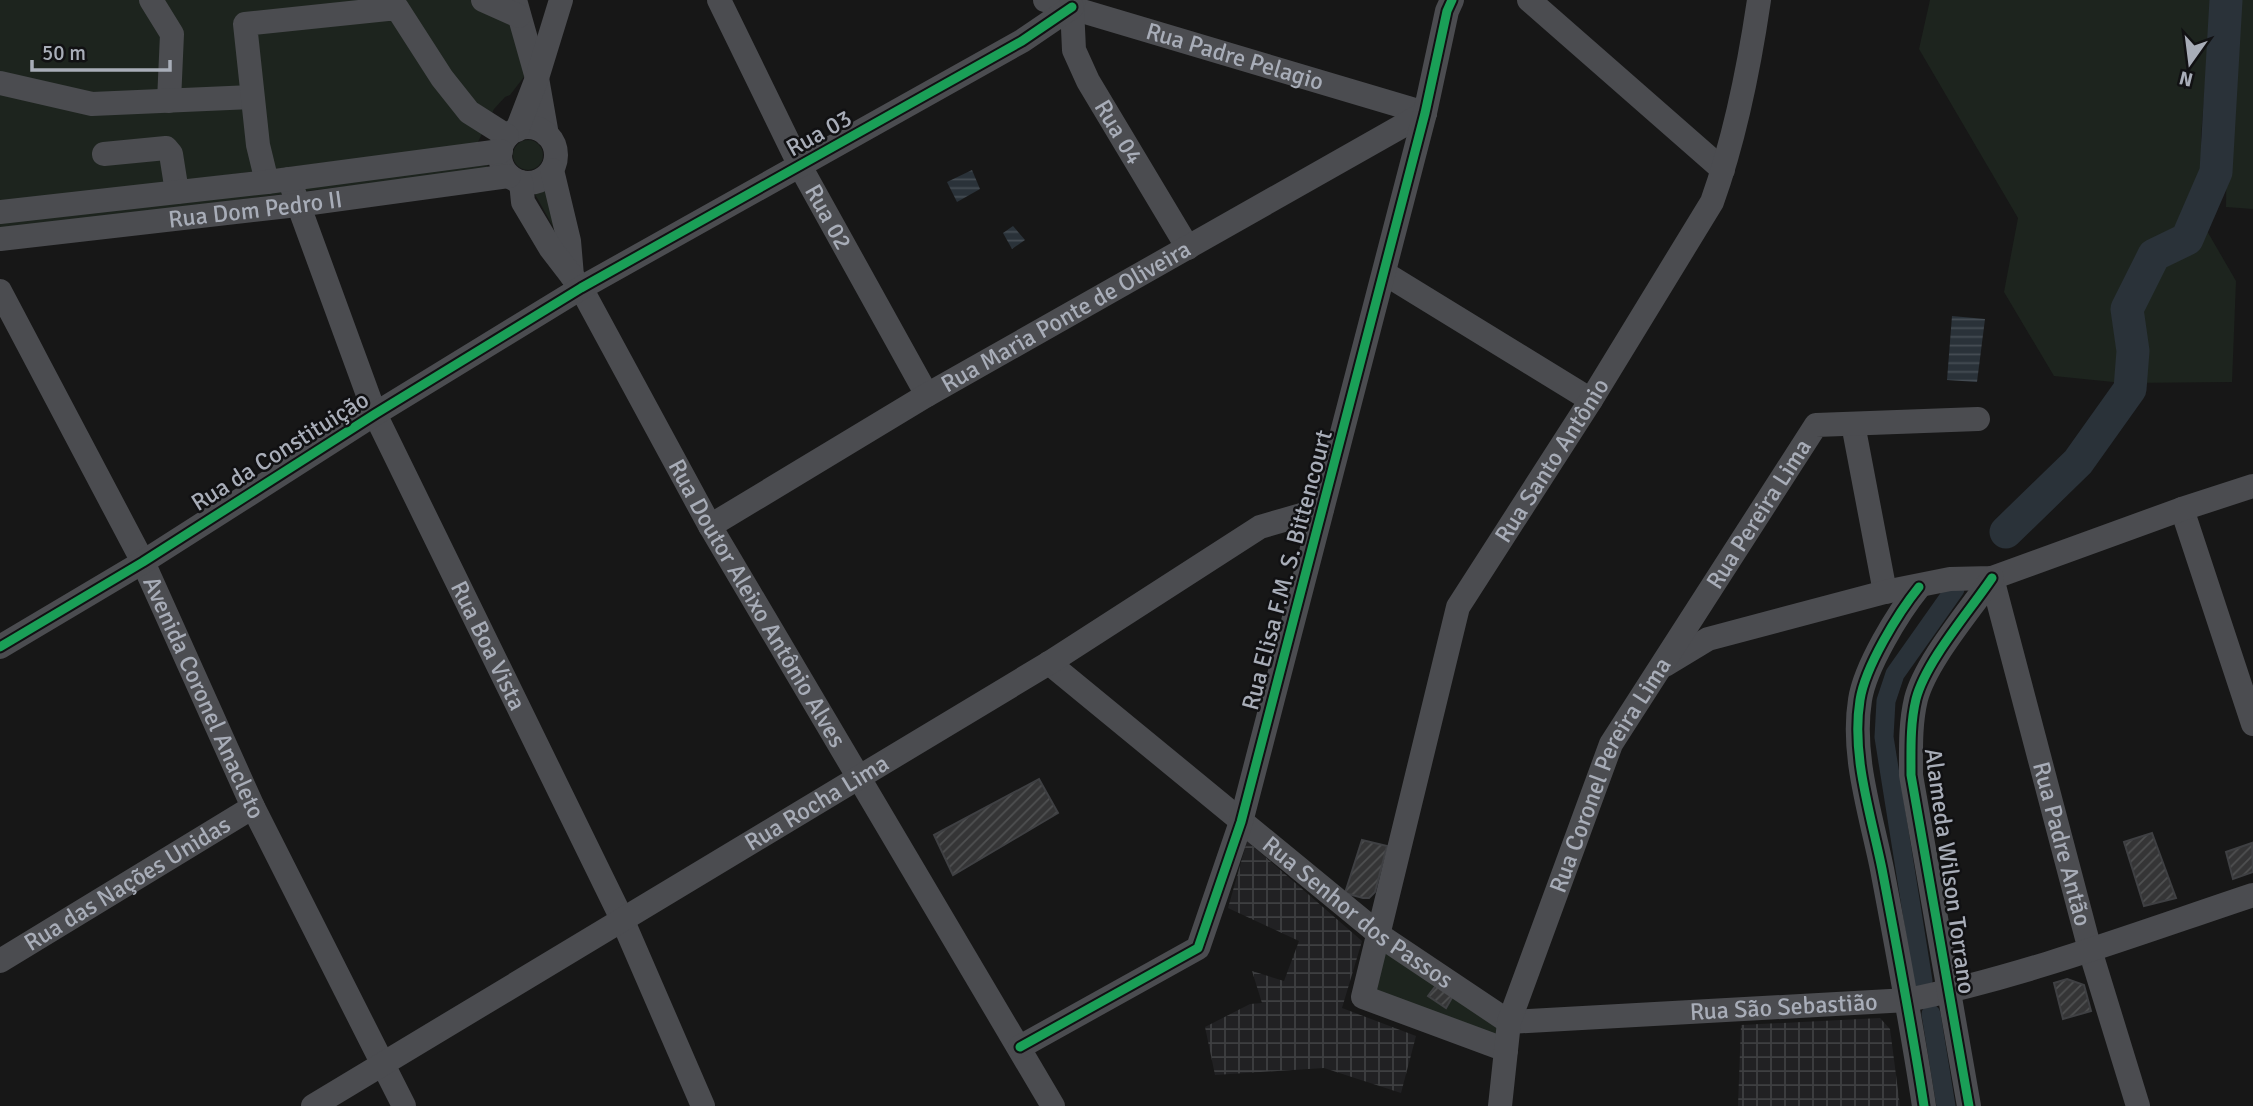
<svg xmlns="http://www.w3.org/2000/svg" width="2253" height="1106" viewBox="0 0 2253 1106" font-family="Signika,sans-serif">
	<defs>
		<pattern id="industrial-grid" width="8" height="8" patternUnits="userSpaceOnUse" patternTransform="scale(1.75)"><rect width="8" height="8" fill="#212123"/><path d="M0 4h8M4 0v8" fill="none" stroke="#3e3f41"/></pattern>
		<pattern id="water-rules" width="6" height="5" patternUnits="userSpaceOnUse" patternTransform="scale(1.75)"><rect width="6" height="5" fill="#2a3239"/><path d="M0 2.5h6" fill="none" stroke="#464d54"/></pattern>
		<pattern id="building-hatch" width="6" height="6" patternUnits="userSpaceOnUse" patternTransform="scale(1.75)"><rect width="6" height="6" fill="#353536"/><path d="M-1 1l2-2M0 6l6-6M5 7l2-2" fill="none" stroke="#4f5051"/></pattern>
	</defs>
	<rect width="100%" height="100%" fill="#171717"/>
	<!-- industrial -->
	<g fill="url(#industrial-grid)">
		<path d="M1247 841 1362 941 1342 1008 1416 1036 1401 1093 1324 1068 1215 1075 1205 1027 1250 1004 1262 1003 1252 971 1284 981 1299 941 1228 908Z"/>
		<path d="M1880 1018 1890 1029 1900 1106H1738L1741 1025Z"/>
	</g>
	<!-- park -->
	<g fill="#1d241e">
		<path d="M0 0H508L527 73 510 95 505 97 494 109 477 144 0 203Z"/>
		<path d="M1930 0H2212L2201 136 2203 224 2236 281 2232 382 2123 383 2054 376 2004 292 2018 218 1919 49Z"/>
		<path d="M2229 0H2253V209L2226 207Z"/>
		<circle cx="528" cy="155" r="15"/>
		<path d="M488 165 485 171 305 191 306 182Z"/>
		<path d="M267 182 284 194 0 230V220Z"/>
		<path d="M545 185 564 246 532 189Z"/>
		<path d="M1381 939 1507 1024 1504 1047 1366 995Z"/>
	</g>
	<!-- water -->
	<g fill="url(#water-rules)">
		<path d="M972 170 980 189 957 202 947 182Z"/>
		<path d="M1013 226 1025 240 1012 249 1003 233Z"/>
		<path d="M1952 316 1985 319 1977 382 1947 380Z"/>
	</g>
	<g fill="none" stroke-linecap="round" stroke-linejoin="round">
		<!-- canal -->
		<g stroke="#2a3239" stroke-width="19">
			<path d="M1923 981 1884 737 1886 701 1895 674 1955 589"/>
			<path d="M1931 1014 1946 1106"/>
		</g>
		<!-- river -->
		<path stroke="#2a3239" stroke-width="33" d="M2006 532 2078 462 2130 389 2133 351 2127 309 2154 255 2187 239 2216 172 2226 0"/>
	</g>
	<!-- building -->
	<g fill="url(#building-hatch)" stroke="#3f4043" stroke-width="2">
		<path d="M1039 779 1058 813 953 875 934 835Z"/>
		<path d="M2152 833 2176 898 2144 906 2124 842Z"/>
		<path d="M1362 840 1387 846 1375 892 1369 898H1363L1345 893Z"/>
		<path d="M2252 843 2253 872 2233 879 2226 852Z"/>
		<path d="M2067 979 2084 985 2091 1011 2063 1019 2054 983Z"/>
		<path d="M1437 984 1454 994 1446 1008 1428 996Z"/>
	</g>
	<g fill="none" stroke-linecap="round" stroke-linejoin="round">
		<!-- minor -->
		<g stroke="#4b4c50" stroke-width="24">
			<path d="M151 0 172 34 169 101"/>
			<path d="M515 0 537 78 547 135"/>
			<path id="s1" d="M719 0 800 166 927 395"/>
			<path id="s2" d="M1045 0 1425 113"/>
			<path id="s3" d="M1074 0 1072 7 1074 50 1088 81 1188 248"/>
			<path d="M1529 0 1723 170"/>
			<path d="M0 83 92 104 252 97"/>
			<circle cx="528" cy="155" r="28"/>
			<path d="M517 130 537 78 561 0"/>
			<path d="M104 154 166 148 171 154 177 192"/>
			<path d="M552 170 569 241 572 276"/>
			<path id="s4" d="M289 179 375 414 622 919 703 1106"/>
			<path d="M267 182 258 145 245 24 397 8 442 78 469 112 507 136"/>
			<path id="s5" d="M521 182 523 202 551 249 581 288 710 526 1053 1106"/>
			<path d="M0 212 267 182 501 151"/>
			<path id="s6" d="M0 239 297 205 509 176"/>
			<path d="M1384 273 1591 400"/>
			<path id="s7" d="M0 291 143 562 253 807 404 1106"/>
			<path d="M1853 424 1885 592"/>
			<path d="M2182 509 2253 724"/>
			<path id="s8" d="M710 526 927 395 1425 113"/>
			<path id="s9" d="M1992 578 2090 950 2138 1106"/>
			<path d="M1919 587C1898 613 1865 667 1860 700 1851 755 1871 815 1882 869 1897 948 1912 1027 1924 1106"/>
			<path d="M0 647 143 562 375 414 581 288 1022 41 1072 7"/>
			<path id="s10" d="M1049 663 1385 939 1509 1022"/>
			<path d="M1665 665 1708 639 1885 592 1950 579 1992 578 2182 509 2253 486"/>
			<path id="s11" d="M0 961 253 807"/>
			<path id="s12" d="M1509 1022 1908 1000C2025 976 2139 933 2253 895"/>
			<path d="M1020 1047 1198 948 1241 822 1425 113 1447 11 1452 0"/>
			<path id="s13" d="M1506 1050 1363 997 1458 607 1591 400 1712 202C1735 138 1749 68 1759 0"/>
			<path id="s14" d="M313 1106 1049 663 1260 527 1322 509"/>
			<path id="s15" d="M1500 1106 1509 1022 1611 744 1816 425 1978 419"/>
			<path d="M1969 1106 1911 775C1911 750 1910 724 1916 699 1926 661 1969 612 1992 578"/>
		</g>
		<!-- minor-bridge -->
		<path stroke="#4b4c50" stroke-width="24" d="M483 0 519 16"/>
		<!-- cycleway casing -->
		<g stroke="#111113" stroke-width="13">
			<g id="cycleway">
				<path d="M1919 587C1898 613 1865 667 1860 700 1851 755 1871 815 1882 869 1897 948 1912 1027 1924 1106"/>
				<path d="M0 647 143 562 375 414 581 288 1022 41 1072 7"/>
				<path d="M1020 1047 1198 948 1241 822 1425 113 1447 11 1452 0"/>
				<path d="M1969 1106 1911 775C1911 750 1910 724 1916 699 1926 661 1969 612 1992 578"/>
			</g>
		</g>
		<!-- cycleway -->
		<use href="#cycleway" stroke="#1a9f57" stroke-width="9"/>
	</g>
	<g text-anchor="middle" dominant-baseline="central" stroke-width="5" stroke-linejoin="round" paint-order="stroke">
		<!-- street labels -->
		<g font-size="24" fill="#a8adb8" stroke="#111113">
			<text stroke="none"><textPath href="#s2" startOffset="198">Rua Padre Pelagio</textPath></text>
			<text stroke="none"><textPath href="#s3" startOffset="144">Rua 04</textPath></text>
			<text transform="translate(819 133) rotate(-29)">Rua 03</text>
			<text stroke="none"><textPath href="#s6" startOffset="257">Rua Dom Pedro II</textPath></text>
			<text stroke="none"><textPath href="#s1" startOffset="243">Rua 02</textPath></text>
			<text stroke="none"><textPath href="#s8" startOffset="413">Rua Maria Ponte de Oliveira</textPath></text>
			<text transform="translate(280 451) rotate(-32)">Rua da Constituição</text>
			<text stroke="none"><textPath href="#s13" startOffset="728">Rua Santo Antônio</textPath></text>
			<text stroke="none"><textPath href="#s15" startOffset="654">Rua Pereira Lima</textPath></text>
			<text transform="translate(1287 570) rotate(-75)">Rua Elisa F.M. S. Bittencourt</text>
			<text stroke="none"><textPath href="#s5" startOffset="485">Rua Doutor Aleixo Antônio Alves</textPath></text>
			<text stroke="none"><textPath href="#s4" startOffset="508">Rua Boa Vista</textPath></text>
			<text stroke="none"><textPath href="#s7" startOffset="455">Avenida Coronel Anacleto</textPath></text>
			<text stroke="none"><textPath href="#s15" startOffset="352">Rua Coronel Pereira Lima</textPath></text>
			<text stroke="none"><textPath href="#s14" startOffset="588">Rua Rocha Lima</textPath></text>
			<text stroke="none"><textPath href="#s9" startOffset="275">Rua Padre Antão</textPath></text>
			<text transform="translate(1950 871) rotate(82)">Alameda Wilson Torrano</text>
			<text stroke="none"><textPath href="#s11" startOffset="149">Rua das Nações Unidas</textPath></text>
			<text stroke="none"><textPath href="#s10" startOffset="397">Rua Senhor dos Passos</textPath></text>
			<text stroke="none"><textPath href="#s12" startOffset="275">Rua São Sebastião</textPath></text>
		</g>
	</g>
	<!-- north arrow -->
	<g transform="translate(2190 63) rotate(194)" stroke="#111113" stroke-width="5" paint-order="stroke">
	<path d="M0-5L12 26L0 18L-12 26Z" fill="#a8adb8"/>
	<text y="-10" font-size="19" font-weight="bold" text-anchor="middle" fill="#a8adb8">N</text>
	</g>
	<!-- scale -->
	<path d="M32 60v10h138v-10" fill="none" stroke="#a8adb8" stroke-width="3.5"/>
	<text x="42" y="60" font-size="21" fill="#a8adb8" stroke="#111113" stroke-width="5" paint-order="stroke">50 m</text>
</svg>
